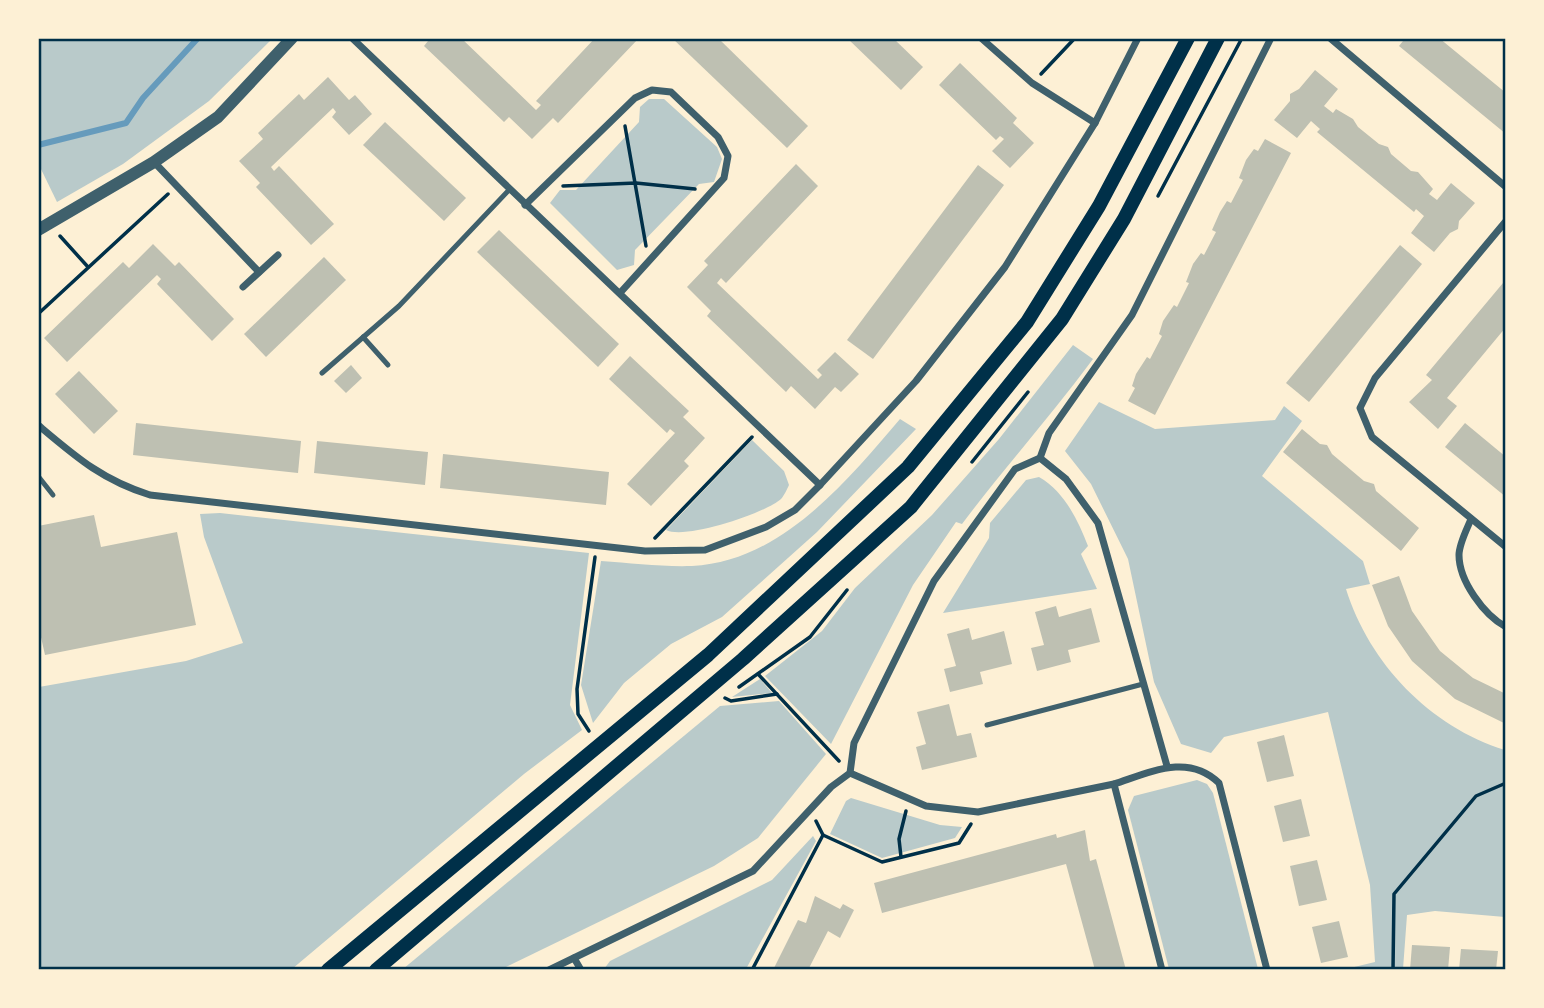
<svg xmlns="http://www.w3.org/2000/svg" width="1544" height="1008" viewBox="0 0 1544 1008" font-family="'PT Serif',serif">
	<rect width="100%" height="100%" fill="#fdf0d5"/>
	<!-- green -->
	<g fill="#b9caca">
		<path d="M38 39 39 38 272 39 209 101 123 164 57 202 39 165Z"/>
		<path d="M649 99H664L717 147 722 159 714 182 699 184 635 250 634 265 617 270 550 203 560 190H576L639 122 640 107Z"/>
		<path d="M1073 345 1093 359C1051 416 1004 468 962 524L956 522 913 585 831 744 765 676 822 631 855 588 932 515 999 439Z"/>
		<path d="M1099 402 1155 429 1275 420 1284 406 1302 421 1262 476 1363 561 1370 584 1346 589C1369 663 1430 727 1505 750V917L1435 911 1407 915 1403 969H1346L1375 962 1370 885 1328 712 1224 737 1211 753 1181 744 1154 682 1128 559 1091 484 1065 451Z"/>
		<path d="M900 419 916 429 817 532 722 617 671 644 624 683 593 723 581 685 601 561C631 563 662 567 692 566 781 562 847 481 900 419Z"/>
		<path d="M752 440 784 471 789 485C787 489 784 496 781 499 764 514 685 540 666 530Z"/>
		<path d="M1039 477C1064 491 1078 520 1088 546L1081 554 1097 589 943 613 989 538 990 523 1026 480Z"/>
		<path d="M220 513 589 553 570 705 582 730 524 774 292 969H39V687L186 661 243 643 204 537 200 514Z"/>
		<path d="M760 679 772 693 732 697Z"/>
		<path d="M779 701 826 754 758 838 714 866 502 969H403L720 706Z"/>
		<path d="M1197 780 1207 784 1213 793 1258 969H1169L1128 810 1134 796Z"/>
		<path d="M851 798 940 825 962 827 955 838 882 858 830 834 846 801Z"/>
		<path d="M813 836 816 841 746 969H604L610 961 772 880Z"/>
	</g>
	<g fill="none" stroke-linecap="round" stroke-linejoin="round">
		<!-- stream -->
		<path stroke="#669bbc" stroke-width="6" d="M38 145 126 123 143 98 198 38"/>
	</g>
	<!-- building -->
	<g fill="#bec0b2">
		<path d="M426 38H461L536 110 541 105 536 101 595 38H639L558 123 553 118 532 139 509 117 504 122 424 46 428 41Z"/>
		<path d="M672 38H718L808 126 787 148Z"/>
		<path d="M847 38H893L923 67 901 90Z"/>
		<path d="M1400 38H1439L1506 93V134L1399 46 1403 41Z"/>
		<path d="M960 63 1017 118 1013 123 1034 143 1010 168 992 151 1004 139 1000 136 996 140 939 85Z"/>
		<path d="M1315 70 1338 89 1324 106 1333 113 1336 109 1353 119 1358 127 1379 144 1388 147 1391 154 1411 171 1418 172 1433 189 1429 194 1437 200 1451 183 1475 203 1459 221 1458 229 1450 233 1434 252 1411 233 1424 216 1416 209 1414 212 1317 132 1320 129 1311 121 1297 138 1274 120 1290 101V94L1299 89Z"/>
		<path d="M328 77 349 100 355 95 372 114 349 135 332 117 336 112 333 108 271 167 274 171 279 166 334 224 311 245 256 187 260 183 239 161 263 139 258 133 299 94 304 100Z"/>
		<path d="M385 122 466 198 444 221 363 145Z"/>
		<path d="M1265 139 1291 153 1155 415 1128 401 1135 388 1132 386 1136 374 1147 357 1150 359 1162 336 1159 334 1163 321 1174 305 1177 307 1189 283 1186 282 1193 264 1201 253 1204 255 1216 232 1212 230 1220 212 1227 201 1231 203 1243 180 1239 178 1246 160 1254 149 1258 151Z"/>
		<path d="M796 164 818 186 726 283 721 278 717 283 818 379 822 375 817 370 835 352 859 374 841 392 835 387 815 409 791 386 786 392 707 316 711 311 687 287 708 265 704 261Z"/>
		<path d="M978 165 1004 185 873 359 847 340Z"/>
		<path d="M499 230 619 344 598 367 477 252Z"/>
		<path d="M153 244 175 266 179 262 234 319 212 341 157 284 161 279 157 275 67 362 44 338 123 262 129 268Z"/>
		<path d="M1400 245 1422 264 1309 402 1286 383Z"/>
		<path d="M324 257 346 280 266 357 244 334Z"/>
		<path d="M1503 283 1506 285V327L1447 398 1457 406 1438 429 1409 402 1432 380 1426 375Z"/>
		<path d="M630 356 689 411 683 417 705 438 684 461 689 466 651 506 627 484 675 433 670 429 667 433 609 379Z"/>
		<path d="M351 365 362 378 346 393 334 381Z"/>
		<path d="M79 371 118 411 94 434 55 394Z"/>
		<path d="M136 423 301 441 298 473 133 455Z"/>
		<path d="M1465 423 1506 457V497L1445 447Z"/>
		<path d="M1302 429 1320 444 1327 445 1332 454 1364 481 1374 484 1376 491 1419 528 1401 551 1283 452Z"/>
		<path d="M317 441 428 452 425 485 314 473Z"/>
		<path d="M443 454 609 472 606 505 440 488Z"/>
		<path d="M94 515 101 547 177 532 196 625 45 655 38 624V526Z"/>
		<path d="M1399 576 1412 611 1440 651 1473 678 1506 694V724L1455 699 1412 661 1388 626 1372 585Z"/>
		<path d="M1056 606 1059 617 1091 608 1100 642 1068 650 1071 662 1037 671 1031 648 1044 645 1035 612Z"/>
		<path d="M969 628 972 640 1004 631 1012 664 980 672 983 684 950 692 944 669 956 666 947 634Z"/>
		<path d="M949 704 957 736 971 733 977 757 922 770 916 747 926 744 917 712Z"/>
		<path d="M1284 735 1294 776 1267 782 1257 742Z"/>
		<path d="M1301 799 1310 836 1283 842 1274 806Z"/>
		<path d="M1085 830 1090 861 1096 859 1126 970H1095L1066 864 882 913 874 883 1056 834 1057 838Z"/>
		<path d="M1317 860 1327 900 1299 906 1290 866Z"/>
		<path d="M815 896 840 909 843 904 854 910 840 938 828 931 808 970H773L798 920 806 923Z"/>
		<path d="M1339 921 1348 957 1321 963 1312 927Z"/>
		<path d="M1412 945 1450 947 1448 970H1410Z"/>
		<path d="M1461 949 1498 951 1496 970H1459Z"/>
	</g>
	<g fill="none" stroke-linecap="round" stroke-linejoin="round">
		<!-- path -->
		<g stroke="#003049" stroke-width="3.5">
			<path d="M1041 74 1075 38"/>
			<path d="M625 126 646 246"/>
			<path d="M563 186 636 183 695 189"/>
			<path d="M1158 196 1242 38"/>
			<path d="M60 236 88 267"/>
			<path d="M38 314 168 194"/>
			<path d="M972 462 1028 392"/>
			<path d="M655 538 752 437"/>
			<path d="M758 674 839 761"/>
			<path d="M739 687 810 637 847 590"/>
			<path d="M725 698 731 701 777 694"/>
			<path d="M589 731 578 714 577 689 595 557"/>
			<path d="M823 835 882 862 959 843 971 824"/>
			<path d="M901 857 899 839 906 811"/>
			<path d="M752 970 823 835 816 821"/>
			<path d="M1393 970 1394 894 1476 796 1506 783"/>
		</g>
		<!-- service -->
		<g stroke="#3f606c" stroke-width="5">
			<path d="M363 337 388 365"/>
			<path d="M322 373 399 306 509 190"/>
			<path d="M38 476 53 495"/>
			<path d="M987 725 1143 684"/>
		</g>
		<!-- minor -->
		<g stroke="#3f606c" stroke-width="7">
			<path d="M352 38 820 485"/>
			<path d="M981 38 1032 83 1095 123"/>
			<path d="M1330 38 1506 187"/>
			<path d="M154 162 259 272"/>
			<path d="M525 205 635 98 652 90 671 92 718 137 728 156 724 178 620 293"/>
			<path d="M1506 221 1375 378 1360 408 1372 437 1506 547"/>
			<path d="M243 287 278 255"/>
			<path d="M38 425C76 457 102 480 150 495L645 551 705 550 766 527 795 510 820 485 916 381 1005 267 1095 123 1138 38"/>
			<path d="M1040 458 1066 479 1098 523 1167 766"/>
			<path d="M1471 519C1467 529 1459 544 1459 555 1459 581 1484 615 1506 627"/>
			<path d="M850 773 926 806 978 812 1114 784"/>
			<path d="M574 958 581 970"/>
			<path d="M549 970 753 871 831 787 850 773 854 743 934 581 1015 469 1040 458 1049 433 1132 315 1271 38"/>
			<path d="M1162 970 1114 784C1151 772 1188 753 1219 783L1267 970"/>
		</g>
		<!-- tertiary -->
		<path stroke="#3f606c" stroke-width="12" d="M38 230 154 162 218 117 292 38"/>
		<!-- secondary -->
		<g stroke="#003049" stroke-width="14">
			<path d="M328 970 708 655 908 467 1027 322 1099 206 1188 38"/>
			<path d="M376 970 743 659 911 507 1062 319 1124 219 1218 38"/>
		</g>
	</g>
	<!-- border -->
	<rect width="1544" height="1008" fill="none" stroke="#fdf0d5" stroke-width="80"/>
	<rect x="40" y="40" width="1464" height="928" fill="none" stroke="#003049" stroke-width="2.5"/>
</svg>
